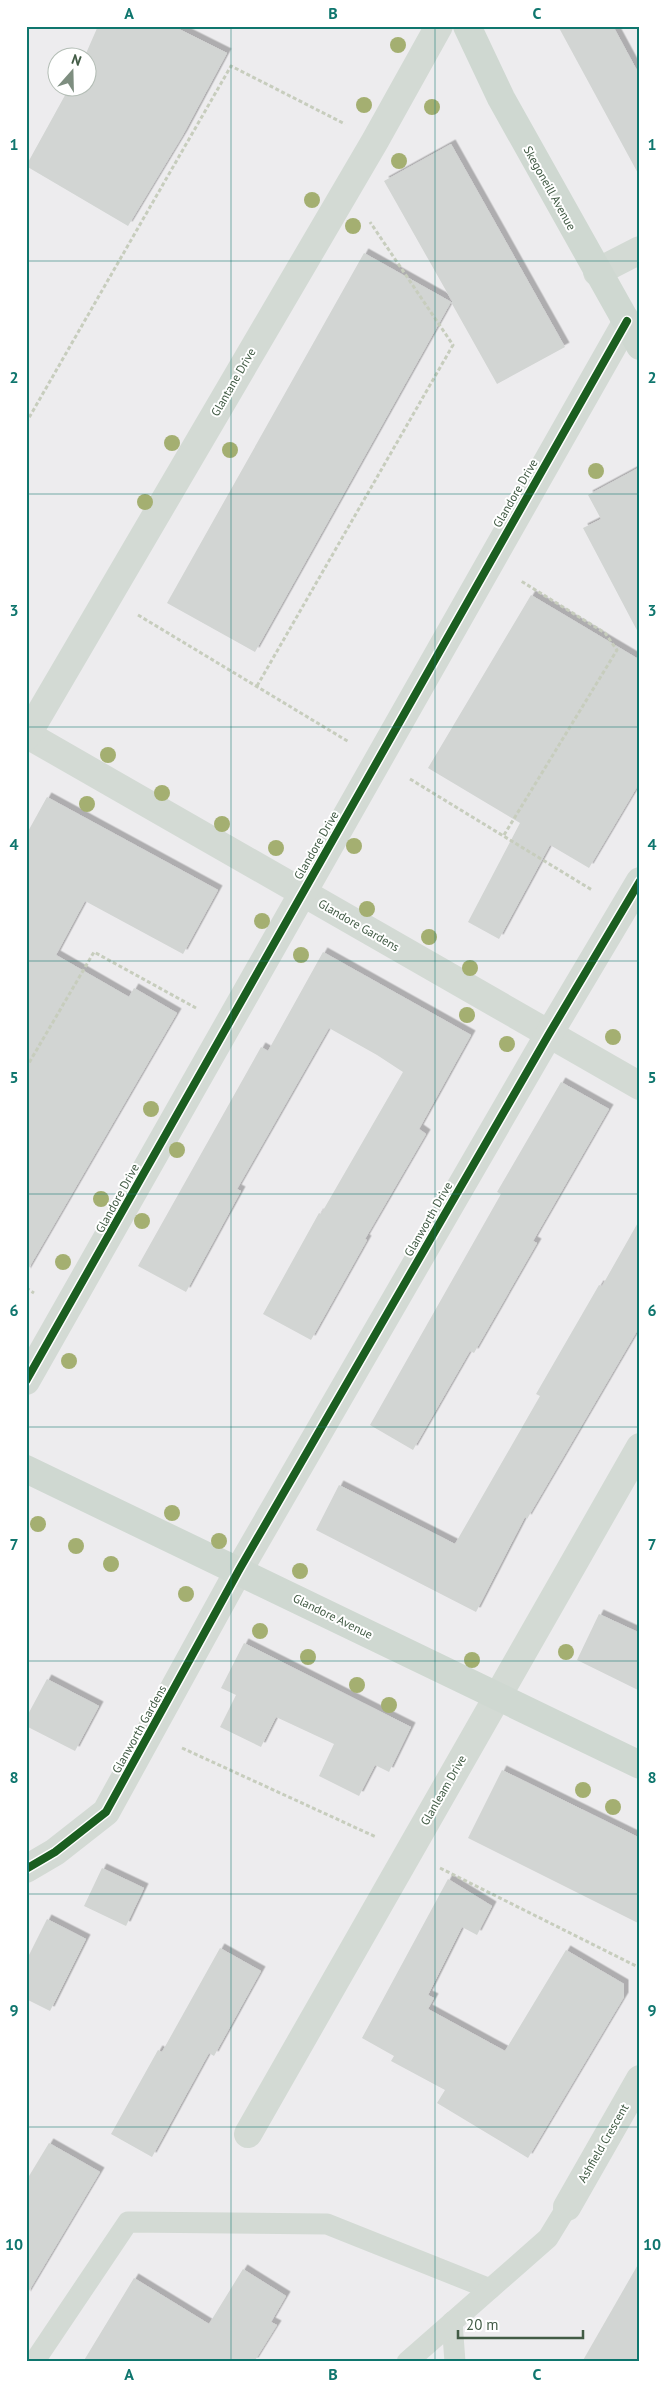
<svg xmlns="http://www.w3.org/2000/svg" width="666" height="2388" viewBox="0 0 666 2388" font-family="'PT Sans',sans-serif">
	<defs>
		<filter id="shadow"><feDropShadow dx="4.5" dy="-4.5" stdDeviation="0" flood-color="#0004"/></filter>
	</defs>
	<rect width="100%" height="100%" fill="#edecee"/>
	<!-- building -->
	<g fill="#d2d5d3" filter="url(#shadow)">
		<path d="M98 26H173L227 53 183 135 128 226 26 166 69 88H88V58H84Z"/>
		<path d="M558 26H613L640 76V177Z"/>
		<path d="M451 144 565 347 497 384 451 302 255 652 167 603 364 253 453 303 384 181Z"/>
		<path d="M640 467V636L583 528 601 519 588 495Z"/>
		<path d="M531 595 640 660V782L589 868 550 845 499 939 468 922 520 823 428 768Z"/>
		<path d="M47 797 218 890 183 954 85 901 56 955 129 997 134 988 177 1013 26 1273V835Z"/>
		<path d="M323 952 471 1035 419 1129 426 1134 365 1239 367 1240 311 1340 263 1314 319 1213 321 1214 403 1072 377 1055 329 1028 237 1189 241 1191 186 1292 138 1266 261 1047 268 1051Z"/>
		<path d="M561 1082 609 1109 533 1241 537 1243 474 1353 470 1351 413 1450 370 1425 501 1194 497 1192Z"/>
		<path d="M640 1219V1326L527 1519 525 1517 476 1612 316 1530 339 1485 455 1544 540 1396 536 1394 599 1285 602 1286Z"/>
		<path d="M599 1614 640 1633V1691L577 1660Z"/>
		<path d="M244 1643 411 1727 389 1772 375 1765 359 1796 319 1776 334 1744 276 1717 261 1747 220 1727 236 1695 221 1688Z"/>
		<path d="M47 1679 99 1706 75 1751 26 1726V1718Z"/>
		<path d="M502 1770 640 1838V1924L468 1838Z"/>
		<path d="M102 1868 144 1888 126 1926 84 1906Z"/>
		<path d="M448 1879 492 1906 477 1935 462 1927 428 1995 434 1998 428 2009 505 2051 566 1950 624 1984V1997L528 2158 437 2103 445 2090 391 2061 394 2056 362 2038Z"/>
		<path d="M47 1919 86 1939 50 2011 26 1999V1961Z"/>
		<path d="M220 1948 261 1971 214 2056 209 2053 152 2157 111 2134 158 2050 162 2052Z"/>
		<path d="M49 2143 100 2172 26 2296V2181Z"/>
		<path d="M640 2261V2362H582Z"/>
		<path d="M243 2269 286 2296 271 2322 277 2325 254 2362H83L134 2278 209 2324Z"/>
	</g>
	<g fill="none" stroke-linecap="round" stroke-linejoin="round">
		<!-- path -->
		<g stroke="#c7cdbd" stroke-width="3" stroke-dasharray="4 2.5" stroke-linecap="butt">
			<path d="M26 423 231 66 345 124"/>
			<path d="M138 615 349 742"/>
			<path d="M257 686 453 345 370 222"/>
			<path d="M410 779 592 890"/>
			<path d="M504 835 617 650 605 633 521 581"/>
			<path d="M26 1068 94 952 196 1008"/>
			<path d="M26 1288 34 1293"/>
			<path d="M182 1748 376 1837"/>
			<path d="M440 1868 640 1968"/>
		</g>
		<!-- lane -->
		<g stroke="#d3dad4" stroke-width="21">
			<path d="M452 2322 455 2362"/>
			<path d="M34 2362 128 2222 327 2224 490 2289"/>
			<path d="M407 2362 548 2238 567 2207"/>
		</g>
		<!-- street -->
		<g stroke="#d3dad4" stroke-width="28">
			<path d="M597 272 640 250"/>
			<path d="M26 734 640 1086"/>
			<path d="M26 737 375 141 439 26"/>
			<path d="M26 1381 627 321"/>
			<path d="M26 1869 55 1852 106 1812 239 1570 549 1034 640 881"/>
			<path d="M248 2134 640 1447"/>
			<path d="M567 2207 640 2079"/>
		</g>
		<!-- secondary -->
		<g stroke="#cfd8d1" stroke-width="28">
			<path d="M467 26 501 98 640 346"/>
			<path d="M26 1469 640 1765"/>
		</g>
		<!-- cycleway casing -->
		<g stroke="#fff" stroke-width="11">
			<g id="cycleway">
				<path d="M26 1381 627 321"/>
				<path d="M26 1869 55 1852 106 1812 239 1570 549 1034 640 881"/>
			</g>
		</g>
		<!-- cycleway -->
		<use href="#cycleway" stroke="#1b5e20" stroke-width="8"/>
	</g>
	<!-- trees -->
	<g fill="#a4af71">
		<circle cx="398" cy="45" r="8"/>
		<circle cx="364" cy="105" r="8"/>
		<circle cx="432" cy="107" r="8"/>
		<circle cx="399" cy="161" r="8"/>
		<circle cx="312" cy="200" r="8"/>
		<circle cx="353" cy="226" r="8"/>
		<circle cx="172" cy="443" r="8"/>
		<circle cx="230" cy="450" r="8"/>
		<circle cx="596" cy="471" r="8"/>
		<circle cx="145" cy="502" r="8"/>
		<circle cx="108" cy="755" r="8"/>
		<circle cx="162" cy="793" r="8"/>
		<circle cx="87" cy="804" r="8"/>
		<circle cx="222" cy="824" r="8"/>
		<circle cx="354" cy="846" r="8"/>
		<circle cx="276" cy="848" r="8"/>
		<circle cx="367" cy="909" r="8"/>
		<circle cx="262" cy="921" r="8"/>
		<circle cx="429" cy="937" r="8"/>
		<circle cx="301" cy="955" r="8"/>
		<circle cx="470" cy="968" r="8"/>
		<circle cx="467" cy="1015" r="8"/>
		<circle cx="613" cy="1037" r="8"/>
		<circle cx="507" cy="1044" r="8"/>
		<circle cx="151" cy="1109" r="8"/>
		<circle cx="177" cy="1150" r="8"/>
		<circle cx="101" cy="1199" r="8"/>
		<circle cx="142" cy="1221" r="8"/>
		<circle cx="63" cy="1262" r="8"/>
		<circle cx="69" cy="1361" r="8"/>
		<circle cx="172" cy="1513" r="8"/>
		<circle cx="38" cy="1524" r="8"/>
		<circle cx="219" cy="1541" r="8"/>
		<circle cx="76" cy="1546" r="8"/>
		<circle cx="111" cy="1564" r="8"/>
		<circle cx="300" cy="1571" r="8"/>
		<circle cx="186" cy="1594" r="8"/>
		<circle cx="260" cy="1631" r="8"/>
		<circle cx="566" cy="1652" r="8"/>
		<circle cx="308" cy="1657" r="8"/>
		<circle cx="472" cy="1660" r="8"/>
		<circle cx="357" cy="1685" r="8"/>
		<circle cx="389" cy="1705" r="8"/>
		<circle cx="583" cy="1790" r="8"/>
		<circle cx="613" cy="1807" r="8"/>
	</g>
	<!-- grid -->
	<path fill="none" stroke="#0f766e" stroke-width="1" stroke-opacity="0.55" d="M231 26V2362M435 26V2362M26 261H640M26 494H640M26 727H640M26 961H640M26 1194H640M26 1427H640M26 1661H640M26 1894H640M26 2127H640"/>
	<g text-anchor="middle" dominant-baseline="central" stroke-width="4" stroke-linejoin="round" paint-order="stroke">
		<!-- street labels -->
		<g font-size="12" fill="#425b45" stroke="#fff">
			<text transform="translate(550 188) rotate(61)">Skegoneill Avenue</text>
			<text transform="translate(233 382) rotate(-60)">Glantane Drive</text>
			<text transform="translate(515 493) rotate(-60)">Glandore Drive</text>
			<text transform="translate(316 845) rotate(-60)">Glandore Drive</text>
			<text transform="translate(359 925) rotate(30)">Glandore Gardens</text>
			<text transform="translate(117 1198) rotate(-61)">Glandore Drive</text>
			<text transform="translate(428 1219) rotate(-60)">Glanworth Drive</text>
			<text transform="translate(333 1616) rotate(26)">Glandore Avenue</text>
			<text transform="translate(139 1729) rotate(-61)">Glanworth Gardens</text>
			<text transform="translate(443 1790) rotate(-60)">Glanleam Drive</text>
			<text transform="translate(603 2143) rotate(-60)">Ashfield Crescent</text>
		</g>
	</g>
	<!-- border -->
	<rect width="666" height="2388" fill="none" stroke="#ffffff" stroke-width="55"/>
	<!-- north arrow -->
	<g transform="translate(72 72) rotate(20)"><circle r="24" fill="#ffffff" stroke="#b3bdb5"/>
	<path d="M0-4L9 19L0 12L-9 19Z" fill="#7e8e80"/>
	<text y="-8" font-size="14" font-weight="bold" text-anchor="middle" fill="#425b45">N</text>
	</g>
	<!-- scale -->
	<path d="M458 2330v8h125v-8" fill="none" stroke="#425b45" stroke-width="2.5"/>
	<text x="466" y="2330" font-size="15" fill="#425b45" stroke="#ffffff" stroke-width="4" paint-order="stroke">20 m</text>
	<rect x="28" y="28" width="610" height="2332" fill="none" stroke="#0f766e" stroke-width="2"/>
	<g font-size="16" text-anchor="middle" font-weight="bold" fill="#0f766e">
		<text x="129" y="19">A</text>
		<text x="333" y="19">B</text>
		<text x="537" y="19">C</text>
		<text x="14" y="150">1</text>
		<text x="652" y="150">1</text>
		<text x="14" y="383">2</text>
		<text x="652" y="383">2</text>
		<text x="14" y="616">3</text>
		<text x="652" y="616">3</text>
		<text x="14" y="850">4</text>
		<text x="652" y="850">4</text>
		<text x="14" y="1083">5</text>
		<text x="652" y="1083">5</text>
		<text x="14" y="1316">6</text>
		<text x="652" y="1316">6</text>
		<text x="14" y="1550">7</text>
		<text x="652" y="1550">7</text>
		<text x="14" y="1783">8</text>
		<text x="652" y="1783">8</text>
		<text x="14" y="2016">9</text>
		<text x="652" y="2016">9</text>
		<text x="14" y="2250">10</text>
		<text x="652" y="2250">10</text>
		<text x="129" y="2380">A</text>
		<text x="333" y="2380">B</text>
		<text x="537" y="2380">C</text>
	</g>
</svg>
